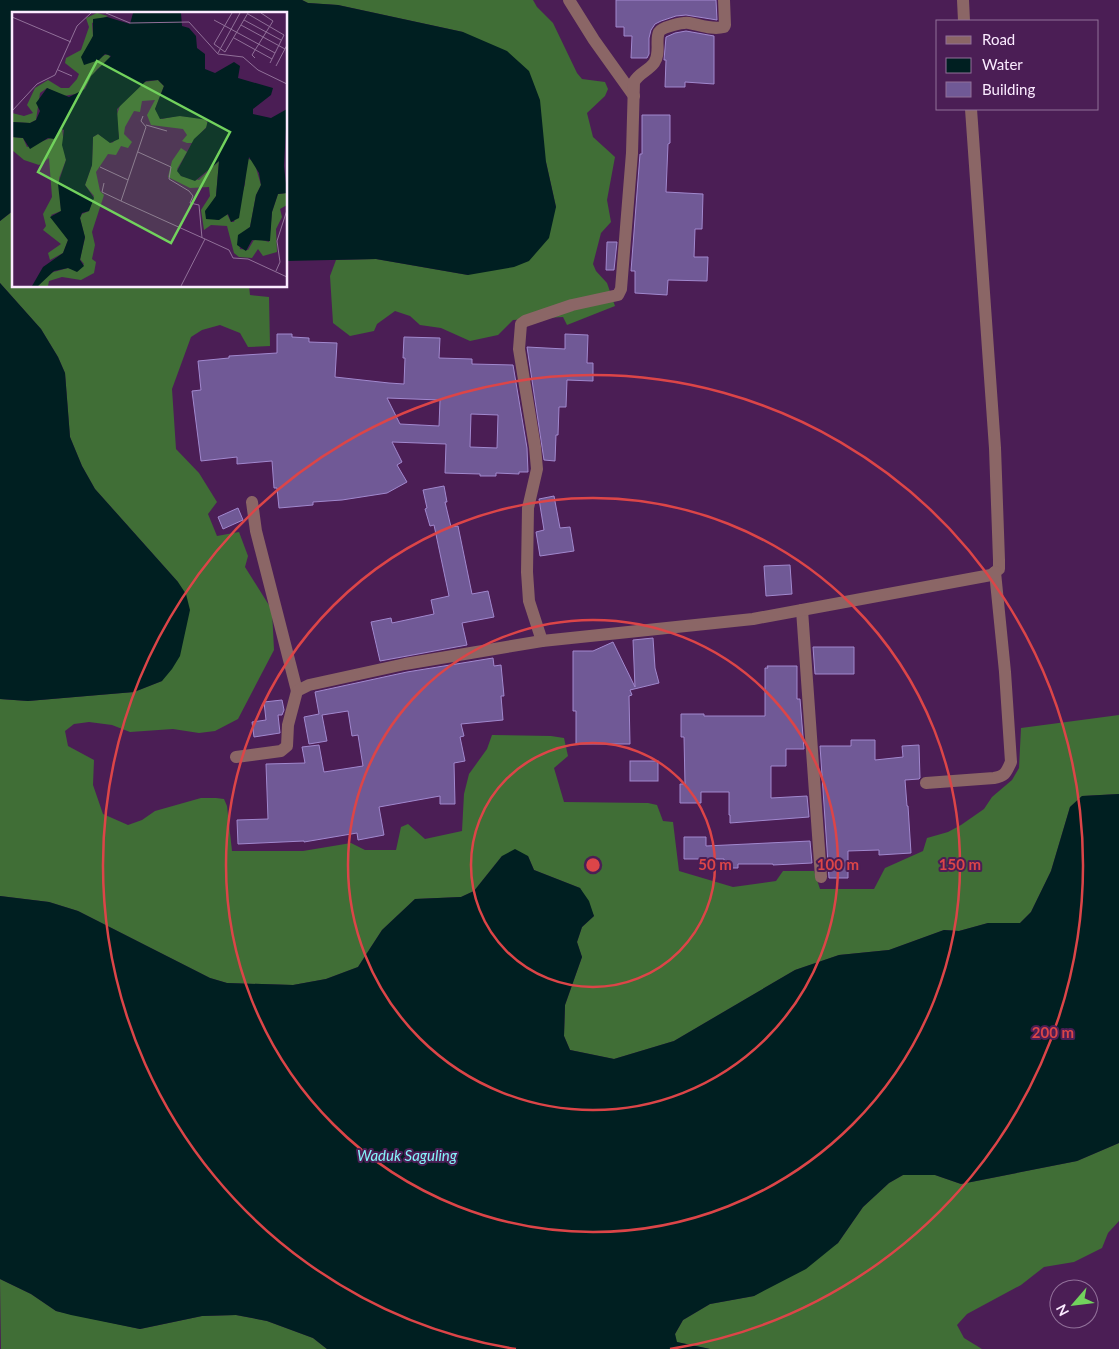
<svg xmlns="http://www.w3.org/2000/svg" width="1119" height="1349" viewBox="0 0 1119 1349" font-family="Lato,sans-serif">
	<rect width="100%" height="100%" fill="#4b1e55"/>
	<!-- forest -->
	<g fill="#406e36">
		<path d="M302 0H533L537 7 553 23 577 73 582 79 605 82 608 89 605 96 587 113 593 137 615 157 607 200 611 222 601 233 593 264 596 271 607 283 615 306 567 325 563 317 513 320 498 335 470 341 441 328 420 325 410 316 395 311 377 324 374 331 350 336 333 323 330 276 336 260 376 259 468 275 556 207 546 162 463 32 338 5 308 3Z"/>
		<path d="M14 210V286H249L250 295 269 297 270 346 248 347 240 333 220 325 202 330 191 337 172 389 176 449 199 473 217 502 208 514 217 536 239 532 248 556 245 567 272 610 274 650 238 719 215 731 199 733 173 729 130 732 112 725 89 722 74 724 65 731 68 746 94 760 93 785 103 814 128 825 142 820 155 811 201 798H216L224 799 227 806 232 851H303L351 843 365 850H396L401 827 408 824 425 839 462 831 464 794 469 774 487 749 492 735 551 736 564 738 568 756 554 768 564 802 648 803 657 805 663 821 673 822 679 871 733 887 776 881 783 871H814L820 889H874L885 868 923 851 927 838 948 832 961 825 984 809 992 797 1012 780 1019 768 1021 728 1119 715V794L1082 796 1070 807 1051 871 1031 912 1020 923H988L959 931 944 930 889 950 839 955 795 970 674 1041 614 1059 570 1050 564 1036 565 1005 582 957 577 942 582 927 594 916 580 888 534 870 528 856H502L474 891 461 897 415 899 382 930 358 967 326 979 293 985 227 983 210 978 78 911 49 902 0 896V699L28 701 134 692 162 681 178 582 95 489 82 466 70 437 65 373 58 357 41 329 0 283V221Z"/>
		<path d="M1119 1143V1221L1108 1233 1102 1248 1074 1262 1044 1267 1021 1285 967 1314 957 1325 964 1338 982 1349H710L676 1342 675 1334 683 1320 710 1304 754 1296 838 1243 863 1207 889 1183 903 1175H935L961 1184 1077 1161Z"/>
		<path d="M0 1279 31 1294 56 1311 140 1329 202 1316 236 1315 267 1321 313 1338 327 1349H1Z"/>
	</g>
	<!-- water -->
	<g fill="#001f21">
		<path d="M0 0H302L308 3 338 5 463 32 507 51 529 71 540 100 546 162 556 207 549 238 529 261 514 267 468 275 376 259 286 261V14H14V210L0 221Z"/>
		<path d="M0 283 41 329 58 357 65 373 70 437 82 466 95 489 178 582 186 594 190 610 180 656 172 669 162 681 134 692 28 701 0 699Z"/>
		<path d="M1119 794V1143L1077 1161 961 1184 935 1175H903L889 1183 863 1207 838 1243 806 1269 754 1296 710 1304 683 1320 675 1334 677 1342 710 1349H327L313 1338 267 1321 236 1315 202 1316 140 1329 71 1315 56 1311 31 1294 0 1279V896L49 902 78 911 210 978 227 983 293 985 326 979 358 967 382 930 415 899 461 897 474 891 502 856 515 849 528 856 534 870 580 888 589 901 594 916 582 927 577 942 582 957 565 1005 564 1036 570 1050 614 1059 674 1041 795 970 839 955 889 950 944 930 959 931 988 923H1020L1031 912 1051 871 1070 807 1082 796Z"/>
	</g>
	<!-- building -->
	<g fill="#705996" stroke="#a188ce" fill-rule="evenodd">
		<path d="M616 0H716L717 20 686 15 676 16 661 21 655 24 651 30 649 38V54L647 58H631L632 36H624V27H616Z"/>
		<path d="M686 31 714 36V84L685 82V87H665L666 60H664L666 37 675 33Z"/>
		<path d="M642 115H670V143L668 144 666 192 703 194 702 229H695L694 257H708L707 281 668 280 667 295 635 293V271H631L640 154H642Z"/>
		<path d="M607 242H617L614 270H606Z"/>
		<path d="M277 334H292V337L309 338V342L337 343 335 377 389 383 404 384 405 358H403L404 337 440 338 439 358 472 359V364L513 365 527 448 528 472H519V474L496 473V476H480V474L445 473 446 444 392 442 402 462 397 465 407 482 387 493 342 500 313 502V505L279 508 277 488H274L272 461 237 464V457L201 461 192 391 201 390 198 361 229 358V356L277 353ZM387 398 440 400 439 426 400 424ZM471 414 498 415 497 448 470 447Z"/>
		<path d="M565 334 588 335 587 363H593V381L567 380 566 407H559L558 435H556L555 461 544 460 527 347 565 349Z"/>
		<path d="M444 486 447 502H445L451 527 458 526 472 594 488 591 494 617 462 623 467 645 380 661 371 622 391 618 392 623 434 614 431 600 449 596 434 525 430 526 425 509 427 508 423 490Z"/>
		<path d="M554 496 560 528 570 527 574 551 540 556 536 532 544 530 539 499Z"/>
		<path d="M238 508 243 520 223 529 218 517Z"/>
		<path d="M790 565 792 594 766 596 764 566Z"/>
		<path d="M653 638 655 668 659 683 630 690 632 695 629 696 630 744H576V711H573V651H593L613 642 635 687 633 640Z"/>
		<path d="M813 647H854V674H815Z"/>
		<path d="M493 658 494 666 501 665 504 696H501L503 720 461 724 464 736 460 737 465 761 454 763 455 804H440V796L379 807 384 835 358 840 357 833 304 842V841L238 844 237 820 268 819 266 764 305 763 302 747 319 745 324 772 363 766 358 735 352 736 348 711 322 715 327 741 309 744 304 717 319 714 315 692 407 672Z"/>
		<path d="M767 666H797V699H800L804 749H786V766H771V798L807 796 809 817 730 823V815H729V792H701V803H680V784H685L684 737H681V714H704V716H765V668H768Z"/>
		<path d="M282 700 284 710 282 715H278L280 733 254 737 252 722 266 720 264 702Z"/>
		<path d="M851 740H875V760L903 757 902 746 919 745 920 778 919 779 905 780 907 806H908L911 853 879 855V850L848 851V878H829L820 746H851Z"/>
		<rect x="630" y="761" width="28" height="20"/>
		<path d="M684 837H706V846L810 841 812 863 773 865V864H738V868H724V859H684Z"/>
	</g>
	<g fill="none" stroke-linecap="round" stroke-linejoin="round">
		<!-- street -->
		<g stroke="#8b6666" stroke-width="12">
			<path d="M569 0 594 40 634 96"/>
			<path d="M963 0 964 21"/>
			<path d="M252 502 256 531 297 691"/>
			<path d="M802 610 821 877"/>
			<path d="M542 641 529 601 527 572 528 508 537 469 535 447 519 349 521 324 525 321 572 305 618 295 621 289 632 153 634 82C639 73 648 71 654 63 661 53 655 41 659 32 662 27 683 22 689 23 700 25 712 30 724 27L725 25 724 0"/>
			<path d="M236 757 281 751 287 746 288 725 297 691 309 685 405 664 542 641 753 619 991 575 999 569V560L995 448 971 109"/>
			<path d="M926 783 994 778C1006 776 1006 772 1011 762L1005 672 995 572"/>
		</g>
	</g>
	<!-- distance rings -->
	<g fill="none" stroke="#dc4548" stroke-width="2.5">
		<circle cx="593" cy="865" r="122"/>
		<circle cx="593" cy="865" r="245"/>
		<circle cx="593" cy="865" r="367"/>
		<path d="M516 1349A490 490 0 1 1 670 1349"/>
	</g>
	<g text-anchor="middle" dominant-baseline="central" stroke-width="4" stroke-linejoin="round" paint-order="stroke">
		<!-- water labels -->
		<g font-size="15" font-style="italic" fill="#85f4fa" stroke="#4b1e55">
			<text x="407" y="1155">Waduk Saguling</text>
		</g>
	</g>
	<!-- overview -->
	<g transform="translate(12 12)">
		<rect width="275" height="275" fill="#4b1e55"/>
		<path d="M85 1 96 4 80 11 81 24 74 41 90 44 96 42 99 46 85 57 69 81 52 84 35 76 28 81 24 108 18 111 0 110V101L12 104 21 101 15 93 23 76 36 68 49 76H57L65 67 67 62 53 51 54 46 69 38 77 15 74 6ZM146 68 152 74 143 97 150 107 165 104 190 105 197 112 180 131H175L170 129 175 123 171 117 139 113 135 103 143 88 130 89 128 100 122 99 113 115 112 122 120 130 116 136 109 134 104 143 96 142 84 160 88 179 92 183 80 220 83 233 80 247 84 250 82 261 69 268 50 265 37 269 36 274H26L38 261 56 256 66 259 72 252 68 247 73 226 68 206 70 202 77 199 82 184 73 173 80 153 81 125 86 122 100 131 107 125 104 105 109 91 132 70ZM50 117 54 148 47 166 49 199 39 203 56 228 51 241 38 248 36 241 49 232 31 218 34 214 31 202 40 185 37 146 27 153 12 148 0 138V125L11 126 15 135 44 124ZM169 136 175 140 165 157 169 164 187 168 207 149 204 184 193 201 205 208 215 202 219 210H222L233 172 234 146 242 149 249 173 244 183 238 215 226 224 228 237 236 238 243 226 257 230 260 200 266 182 275 181V193L268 197 270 205 264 217 265 240 251 244 246 237 240 246 227 245 222 241 215 214 199 213 192 218 189 198 198 184 197 175 178 176 156 165 160 149Z" fill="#406e36"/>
		<path d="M121 1H169L170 14 177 16 184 24 185 36 193 42V57L203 61 222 50 228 54 226 66 261 76 259 83 241 97V102L259 106 275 97 272 154 275 181 266 182 260 200 258 229 240 228 234 239 225 233 226 223 238 215 244 183 249 173 247 161 237 145 227 206 219 210 216 202 207 208 194 207 193 199 204 184 207 149 183 169 169 164 165 159 182 127 194 116 196 108 168 104 148 107 143 97 152 74 146 68 134 69 105 97 107 127 98 131 86 122 81 125 80 153 73 173 82 186 77 199 70 201 68 206 73 225 68 248 72 254 65 260 56 256 42 259 26 274H20L31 255 51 241 56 228 38 205 49 199 46 172 54 148 50 133 52 118 50 117 42 127 36 126 18 137 11 126 0 125V110L18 111 24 108 28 99 24 91 35 76 57 85 73 77 79 64 99 44 93 42 87 48 72 53 69 45 81 24V7L95 5 118 12Z" fill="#001f21"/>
		<path fill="none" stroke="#917099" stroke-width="1" d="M94 1 118 11 177 10 206 42 231 45 246 58 275 72M220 1 202 32 213 40 236 1M236 2 272 23 258 51M0 5 59 30M202 8 263 41M232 8 269 28M229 13 273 37M222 26 260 47M206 41 228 1M243 46 240 43 261 9 249 1M264 54 275 33M46 58 60 64M0 99 25 72 43 63 65 14 79 1M131 104 129 109 134 115 109 189 193 227 169 274M134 113 155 119M126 140 159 155 157 167 177 179 181 184 178 191 187 193 190 226M88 155 116 168M92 171 90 180 109 189M193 227 217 238 221 246 236 247 275 265M264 259 268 250 265 229 275 198"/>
		<path fill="#72d25d" fill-opacity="0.15" stroke="#72d25d" stroke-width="2.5" d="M85 49 218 120 159 231 26 160Z"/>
		<rect width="275" height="275" fill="none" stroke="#fbebff" stroke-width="2.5"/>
	</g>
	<circle cx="593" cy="865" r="8" fill="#dc4548" stroke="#4b1e55" stroke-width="2.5"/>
	<g font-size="15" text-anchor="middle" font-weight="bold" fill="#dc4548" stroke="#4b1e55" stroke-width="4" stroke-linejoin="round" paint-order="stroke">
		<text x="715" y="870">50 m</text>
		<text x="838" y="870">100 m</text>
		<text x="960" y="870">150 m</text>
		<text x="1053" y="1038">200 m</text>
	</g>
	<!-- legend -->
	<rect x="936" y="20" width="162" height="90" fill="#4b1e55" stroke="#917099"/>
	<rect x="946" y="36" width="25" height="8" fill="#8b6666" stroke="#917099"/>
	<text x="982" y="45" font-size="15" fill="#fbebff">Road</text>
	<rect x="946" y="58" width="25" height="15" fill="#001f21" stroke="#917099"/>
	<text x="982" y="70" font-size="15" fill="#fbebff">Water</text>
	<rect x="946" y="82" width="25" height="15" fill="#705996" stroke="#917099"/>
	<text x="982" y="95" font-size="15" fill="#fbebff">Building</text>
	<!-- north arrow -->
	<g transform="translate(1074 1304) rotate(242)"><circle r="24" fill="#4b1e55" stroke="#917099"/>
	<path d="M0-4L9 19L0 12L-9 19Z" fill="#72d25d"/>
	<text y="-8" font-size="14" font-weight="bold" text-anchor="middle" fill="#fbebff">N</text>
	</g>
</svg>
